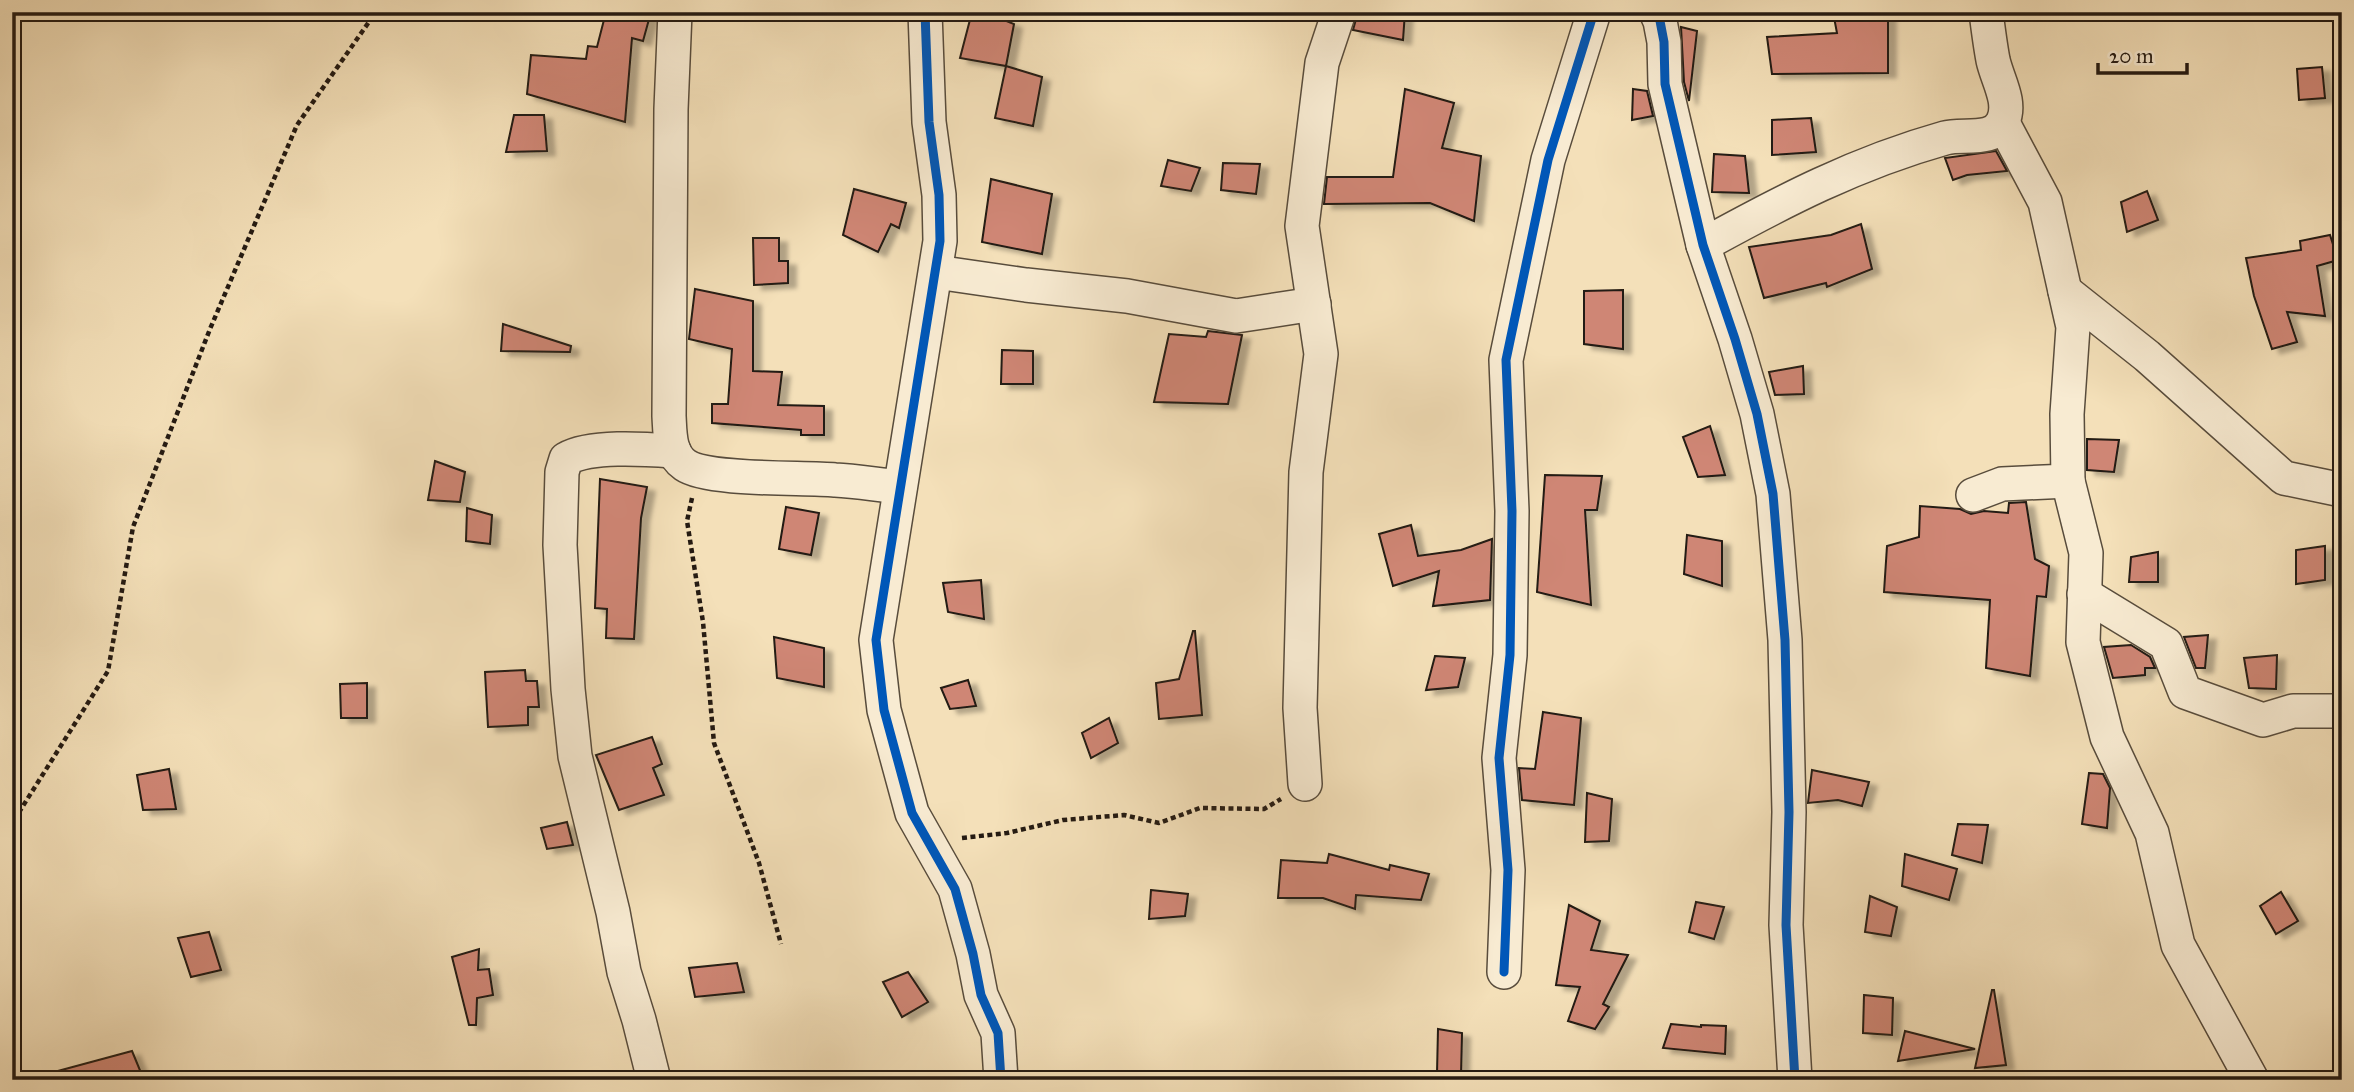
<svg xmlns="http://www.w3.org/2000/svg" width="2354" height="1092" viewBox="0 0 2354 1092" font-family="'IM FELL Great Primer',serif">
	<defs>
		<filter id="shadow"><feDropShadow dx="8" dy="4.5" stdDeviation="2" flood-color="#0004"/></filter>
	</defs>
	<rect width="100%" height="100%" fill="#f4e0b9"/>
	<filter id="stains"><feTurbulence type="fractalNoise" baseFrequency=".00286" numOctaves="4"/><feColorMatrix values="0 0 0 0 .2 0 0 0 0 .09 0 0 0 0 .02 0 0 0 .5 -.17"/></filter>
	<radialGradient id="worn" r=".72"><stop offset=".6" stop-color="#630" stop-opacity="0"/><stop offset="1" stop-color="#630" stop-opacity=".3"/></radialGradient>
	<!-- building -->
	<g fill="#cf8674" stroke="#241a12" stroke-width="2" filter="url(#shadow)">
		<path d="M606 12H651L643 41 632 38 625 122 527 94 531 55 586 59 588 46 597 47Z"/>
		<path d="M972 12H984L1014 24 1006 66 960 58Z"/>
		<path d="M1358 12H1405L1403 40 1353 30Z"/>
		<path d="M1833 12H1888V73L1772 74 1767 37 1837 33Z"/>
		<path d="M1681 27 1697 31 1689 101 1684 82Z"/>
		<path d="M1006 66 1042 77 1033 126 995 118Z"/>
		<path d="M2322 67 2325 98 2299 100 2297 69Z"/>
		<path d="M1405 89 1454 103 1442 148 1481 156 1474 221 1430 203 1324 204 1327 177H1393Z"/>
		<path d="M1633 89 1647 91 1653 116 1632 120Z"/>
		<path d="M514 115H544L547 151 506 152Z"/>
		<path d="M1811 118 1816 152 1772 155V120Z"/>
		<path d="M1996 151 2007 171 1967 175 1953 180 1945 158Z"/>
		<path d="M1714 154 1745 156 1749 193 1712 192Z"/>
		<path d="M1168 160 1200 168 1191 191 1161 186Z"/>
		<path d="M1223 163 1260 164 1256 194 1221 190Z"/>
		<path d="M991 179 1052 194 1042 254 982 242Z"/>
		<path d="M854 189 906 203 899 228 891 224 878 252 843 235Z"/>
		<path d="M2147 191 2158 220 2127 232 2121 202Z"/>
		<path d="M1861 224 1872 269 1827 287 1826 283 1764 298 1749 247 1831 235Z"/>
		<path d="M2330 235 2338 260 2317 266 2325 316 2287 312 2297 342 2272 349 2254 296 2246 258 2301 250 2300 241Z"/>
		<path d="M753 238H779V261H788V283L754 285Z"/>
		<path d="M695 289 753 301V371L782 372 778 405 824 406V435H801V430L712 423V404H728L732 349 689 339Z"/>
		<path d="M1623 290V349L1584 344V291Z"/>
		<path d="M503 324 571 346 570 352 501 351Z"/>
		<path d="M1208 331 1242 335 1228 404 1154 402 1169 334 1206 337Z"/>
		<path d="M1002 350 1033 351V384H1001Z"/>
		<path d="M1803 366 1804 394 1775 395 1769 372Z"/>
		<path d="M1710 426 1725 475 1698 477 1683 437Z"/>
		<path d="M2087 439 2119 440 2114 472 2087 470Z"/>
		<path d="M435 461 465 472 460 502 428 500Z"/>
		<path d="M1545 475 1602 476 1597 510H1585L1591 605 1537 592Z"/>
		<path d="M600 479 647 487 641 518 634 639 606 638 607 609 595 608Z"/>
		<path d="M2026 502 2035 559 2049 566 2046 597 2037 596 2030 676 1986 668 1990 600 1884 592 1887 546 1919 537 1920 506 1960 509 1971 514 1984 511 2008 513 2009 503Z"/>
		<path d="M786 507 819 513 811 555 779 549Z"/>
		<path d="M467 508 492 515 490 544 466 541Z"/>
		<path d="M1411 525 1418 556 1461 550 1492 539 1490 600 1433 606 1439 571 1393 586 1379 534Z"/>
		<path d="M1687 535 1722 541V586L1684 574Z"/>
		<path d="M2325 546V580L2296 584V550Z"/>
		<path d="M2158 552V582H2129L2131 557Z"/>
		<path d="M981 580 984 619 948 612 943 583Z"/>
		<path d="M1193 631H1195L1202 715 1159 719 1156 683 1179 679Z"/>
		<path d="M2208 635 2205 668H2196L2184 637Z"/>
		<path d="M774 637 824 648V687L777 678Z"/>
		<path d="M2131 645 2150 657 2155 668H2145V675L2113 678 2104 647Z"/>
		<path d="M2277 655 2276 689 2249 688 2244 658Z"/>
		<path d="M1435 656 1465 658 1458 687 1426 690Z"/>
		<path d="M525 670 526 681H537L539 707H528V725L488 727 485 672Z"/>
		<path d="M968 680 976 706 950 709 941 688Z"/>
		<path d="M367 683V718H341L340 684Z"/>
		<path d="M1543 712 1581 718 1574 805 1522 800 1519 768 1535 769Z"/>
		<path d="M1109 718 1118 743 1091 758 1082 733Z"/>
		<path d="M652 737 662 764 653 768 664 795 619 810 596 755Z"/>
		<path d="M169 769 176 809 143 810 137 775Z"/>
		<path d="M1812 770 1869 782 1862 806 1838 800 1808 803Z"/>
		<path d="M2089 773 2103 774 2110 788 2107 828 2082 824Z"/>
		<path d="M1587 793 1612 799 1609 841 1585 842Z"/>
		<path d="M567 822 573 845 547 849 541 828Z"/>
		<path d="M1958 824 1988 825 1982 863 1952 855Z"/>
		<path d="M1329 854 1389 870 1390 865 1429 874 1421 900 1356 895 1355 909 1323 898H1278L1281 860 1327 863Z"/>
		<path d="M1905 854 1957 869 1949 900 1902 886Z"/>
		<path d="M1151 890 1188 894 1185 916 1149 919Z"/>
		<path d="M2281 892 2298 921 2276 934 2260 906Z"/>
		<path d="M1870 896 1897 907 1891 936 1865 932Z"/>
		<path d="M1696 902 1724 907 1714 939 1689 932Z"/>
		<path d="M1569 905 1600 921 1591 950 1628 955 1603 1004 1609 1007 1595 1029 1568 1021 1580 987 1556 985Z"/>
		<path d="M209 932 221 970 191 977 178 938Z"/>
		<path d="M479 949 478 970 489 969 493 995 477 998 476 1025H469L452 957Z"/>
		<path d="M737 963 744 992 695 997 689 968Z"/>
		<path d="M908 972 928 1002 902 1017 883 982Z"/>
		<path d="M1992 990H1994L2006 1065 1975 1068Z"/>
		<path d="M1864 995 1893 998 1892 1035 1863 1033Z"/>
		<path d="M1671 1024 1701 1027V1025L1726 1026 1725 1054 1663 1048Z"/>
		<path d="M1438 1029 1462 1033 1461 1075 1437 1073Z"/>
		<path d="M1905 1031 1975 1049 1898 1061Z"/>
		<path d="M132 1051 144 1080H55L54 1072Z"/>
	</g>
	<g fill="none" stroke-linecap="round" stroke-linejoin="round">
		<!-- street casing -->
		<g stroke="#584c3c" stroke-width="36">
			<g id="street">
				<path d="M675 12 671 109 669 416C670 433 669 454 685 465 708 481 803 477 835 480 857 481 878 485 900 487"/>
				<path d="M925 12 929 122 939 195 940 241 876 640 884 710 912 813 955 889 973 954 981 995 998 1033 1001 1080"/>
				<path d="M1656 12 1660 21 1664 42 1665 84 1703 245 1735 339 1757 414 1773 494 1785 640 1789 812 1786 925 1795 1080"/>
				<path d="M1703 245C1783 201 1856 163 1945 138 1962 133 1994 143 2003 121 2012 102 1997 79 1993 60 1990 44 1988 28 1986 12"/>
				<path d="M936 272 1026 285 1127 296 1236 316 1314 304"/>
				<path d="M2065 291 2147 356 2284 478 2342 490"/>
				<path d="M2068 481 2086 553 2083 642 2107 737 2152 833 2178 945 2252 1080"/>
				<path d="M1973 495 2002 484 2068 481 2067 414 2073 327 2045 202 2003 123"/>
				<path d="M2084 594 2166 644 2185 692 2263 720 2293 711H2342"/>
				<path d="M1305 784 1300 708 1306 472 1321 354 1302 226 1322 63 1339 12"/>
				<path d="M1504 972 1508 870 1499 758 1510 655 1512 511 1506 360 1548 160 1594 12"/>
				<path d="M654 1080 639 1020 624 972 613 912 575 756 568 689 560 545 562 472 566 459C590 445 645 449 674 451"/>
			</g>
		</g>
		<!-- path -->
		<g stroke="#241a12" stroke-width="4.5" stroke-dasharray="5 3.5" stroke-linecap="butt">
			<path d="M692 498 687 521 703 622 714 743 759 863 781 944"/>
			<path d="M12 828 16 817 108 671 133 527 210 329 297 125 371 19 372 12"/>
			<path d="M962 838 1007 833 1063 820 1124 815 1159 823 1200 808 1264 809 1281 799"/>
		</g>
		<!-- street -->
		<use href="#street" stroke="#f8ebd2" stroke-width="33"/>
		<!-- cycleway casing -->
		<g stroke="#f8ebd2" stroke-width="13">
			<g id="cycleway">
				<path d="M925 12 929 122 939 195 940 241 876 640 884 710 912 813 955 889 973 954 981 995 998 1033 1001 1080"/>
				<path d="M1656 12 1660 21 1664 42 1665 84 1703 245 1735 339 1757 414 1773 494 1785 640 1789 812 1786 925 1795 1080"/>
				<path d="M1504 972 1508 870 1499 758 1510 655 1512 511 1506 360 1548 160 1594 12"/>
			</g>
		</g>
		<!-- cycleway -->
		<use href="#cycleway" stroke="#0057b8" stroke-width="9"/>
	</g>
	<!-- margin -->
	<rect width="2354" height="1092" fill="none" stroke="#f4e0b9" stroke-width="42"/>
	<rect x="14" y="14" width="2326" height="1064" fill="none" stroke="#241a12" stroke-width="3.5"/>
	<rect x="21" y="21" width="2312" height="1050" fill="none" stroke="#241a12" stroke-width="2"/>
	<!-- scale -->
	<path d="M2098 63v10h89v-10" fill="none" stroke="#241a12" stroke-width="3.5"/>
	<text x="2109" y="63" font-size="21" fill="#241a12" stroke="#f8ebd2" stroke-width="5" paint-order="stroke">20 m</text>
	<rect width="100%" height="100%" filter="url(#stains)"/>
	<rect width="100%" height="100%" fill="url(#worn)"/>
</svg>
